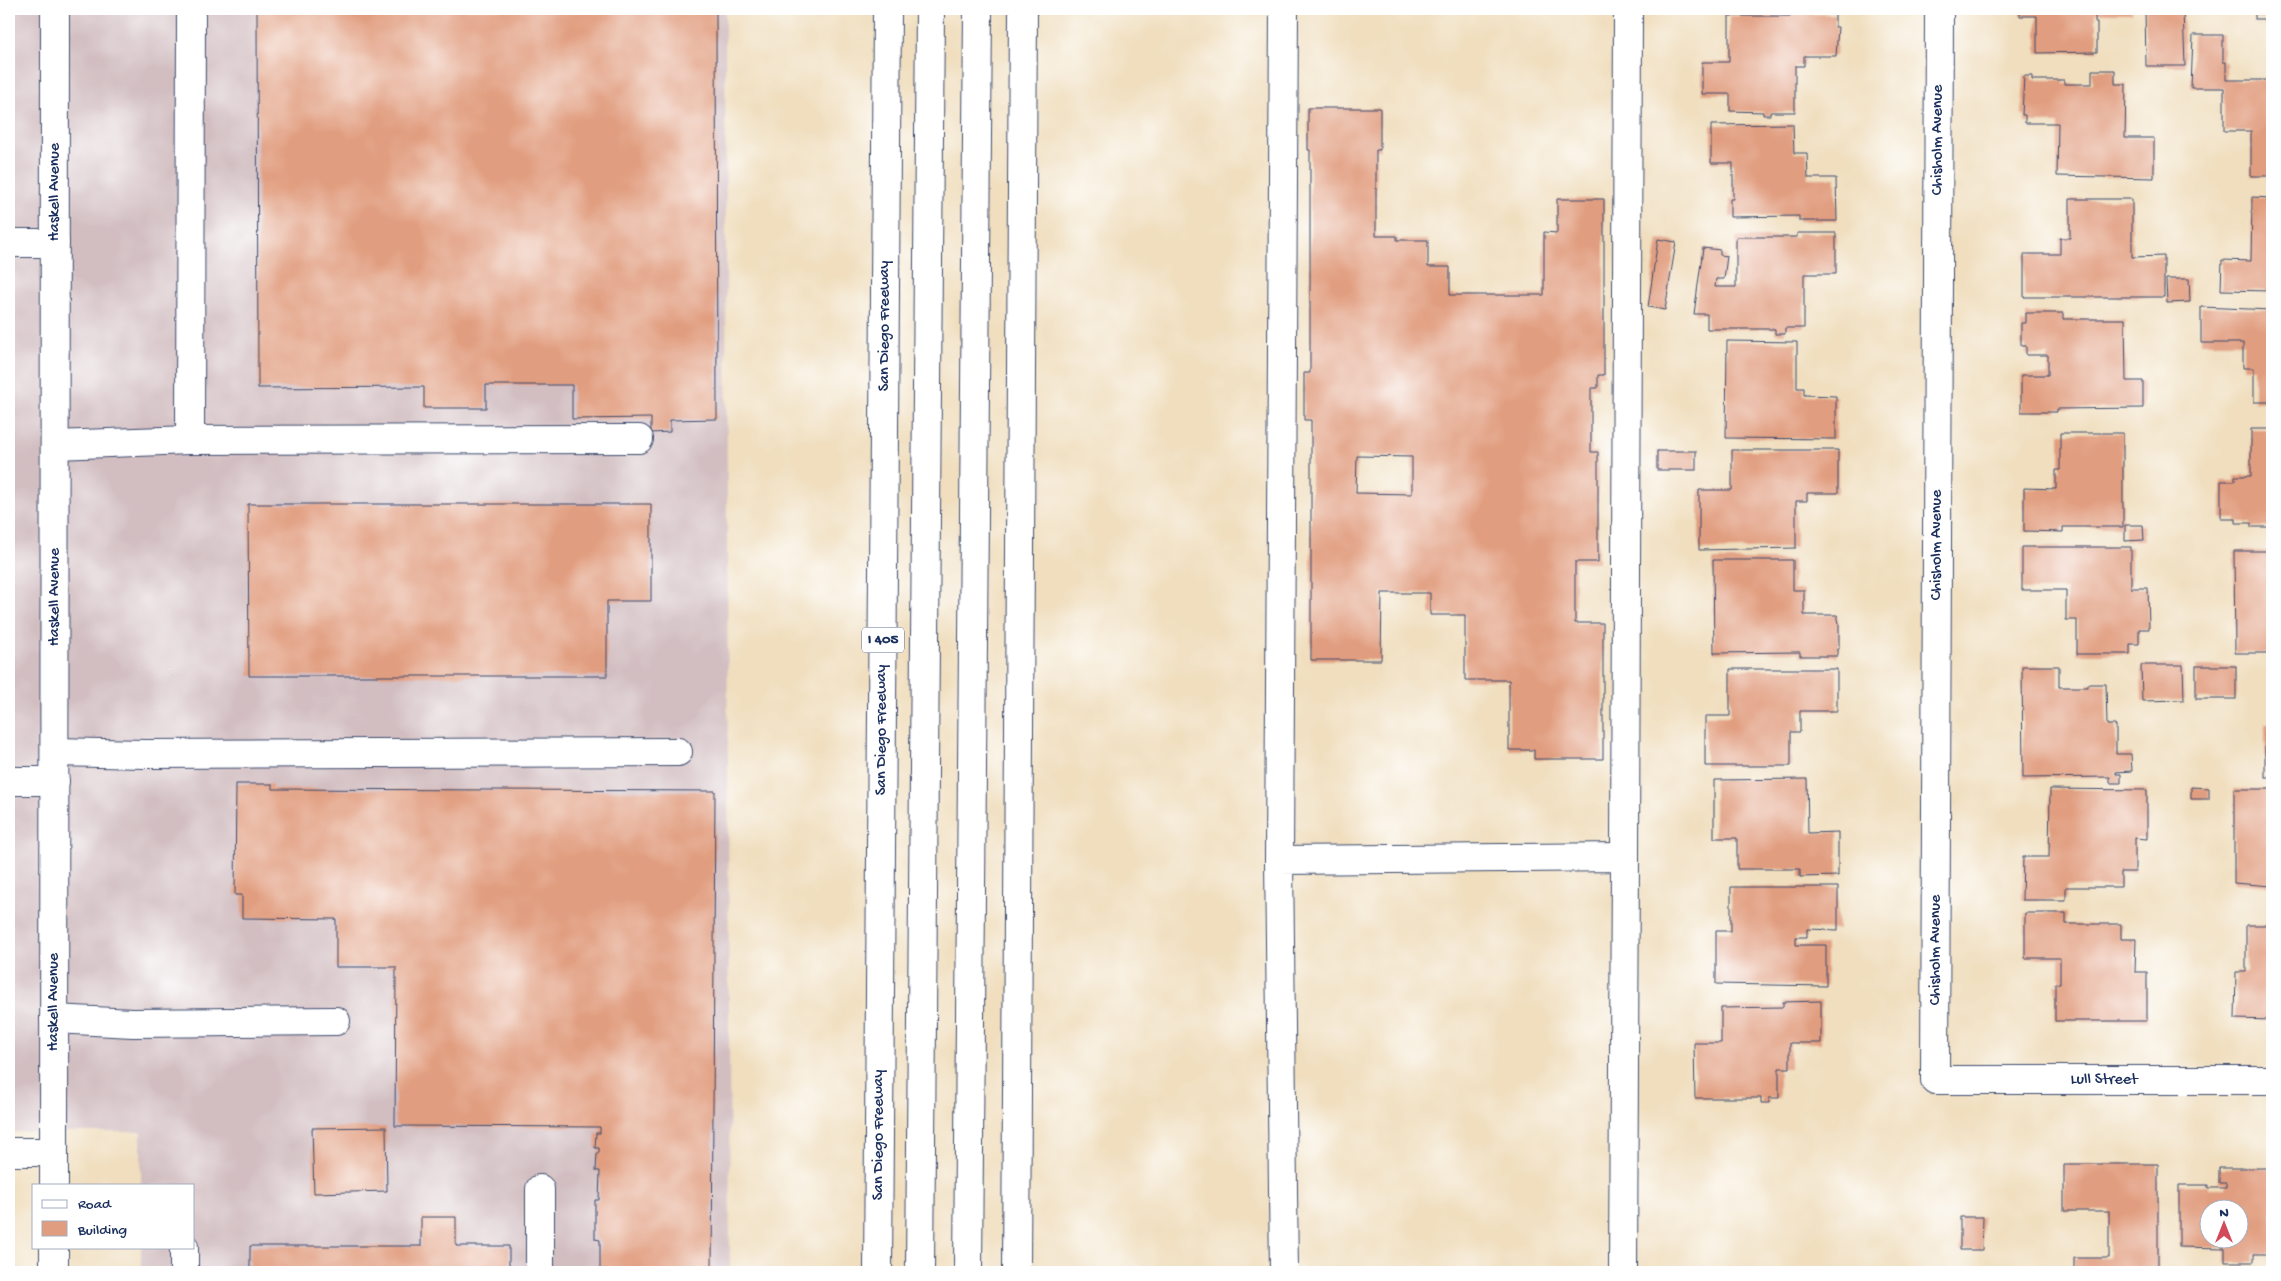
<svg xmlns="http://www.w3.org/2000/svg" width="2281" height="1281" viewBox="0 0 2281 1281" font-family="'Gochi Hand',sans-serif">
	<rect width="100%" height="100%" fill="#fff"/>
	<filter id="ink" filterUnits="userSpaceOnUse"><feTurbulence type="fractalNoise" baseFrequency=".02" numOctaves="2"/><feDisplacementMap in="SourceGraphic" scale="10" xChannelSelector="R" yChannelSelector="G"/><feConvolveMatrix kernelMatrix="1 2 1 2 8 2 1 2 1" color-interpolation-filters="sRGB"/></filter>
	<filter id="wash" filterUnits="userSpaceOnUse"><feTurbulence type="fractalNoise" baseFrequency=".0096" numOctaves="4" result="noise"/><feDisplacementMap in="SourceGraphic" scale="20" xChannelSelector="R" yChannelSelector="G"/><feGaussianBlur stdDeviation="1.12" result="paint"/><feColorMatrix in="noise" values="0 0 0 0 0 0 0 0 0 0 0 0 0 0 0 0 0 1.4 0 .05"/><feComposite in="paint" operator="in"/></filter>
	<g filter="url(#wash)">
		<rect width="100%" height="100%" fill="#f0debe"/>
		<!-- industrial -->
		<path fill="#d2bec1" d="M9 9H725L730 1272H141V1247H194V1185H141V1132H9Z"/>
		<g id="blocks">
			<!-- building -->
			<g fill="#e19d7f" fill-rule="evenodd">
				<path d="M257 9H716L717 419 670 420V432L651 433V418L572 419V385H486V408H424V387L258 388Z"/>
				<path d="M2020 9H2132V13H2095V23H2097V52L2037 53V16H2020Z"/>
				<path d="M2145 9H2183L2185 66H2146Z"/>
				<path d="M2199 9H2222L2221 13 2199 12Z"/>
				<rect x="2255" y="9" width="17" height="10"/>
				<path d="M1790 14H1835V27H1838L1836 56H1804V66H1795V112H1770V115H1763V112L1730 111V94H1702V62H1729V16H1790Z"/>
				<path d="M2193 35H2223V62H2226V80H2272V176H2251V131H2224V88H2191Z"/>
				<path d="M2092 70H2115V84H2126L2125 138H2154V178L2057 176 2058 123H2025V115H2022L2024 76H2032V80H2064V84H2092Z"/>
				<path d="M1308 108H1380V150H1376V236H1397V240H1428V267H1450V295H1544V232L1557 233V199H1604V375H1598V388H1591V452H1598V562H1575V623H1603V759H1534V750H1509V680H1465V615H1430V593H1382L1381 660H1311V420H1304V373H1310V150H1308ZM1357 456 1412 457V494L1356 493Z"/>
				<path d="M1793 124 1794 153H1807L1808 178H1836L1837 221H1799V216L1730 217V199H1733V163H1711V125Z"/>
				<path d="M2252 197 2272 198V291L2221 290 2222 260 2251 261Z"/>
				<path d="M2070 199H2132V257L2164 256V297H2024V254H2060V238H2070Z"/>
				<path d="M1797 233H1836V274H1804V328H1785V334H1775V329H1707V314H1694L1703 248 1720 250V255L1727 256 1724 279H1716L1715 287H1736V237H1797Z"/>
				<path d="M1658 239 1676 242 1665 310 1648 307Z"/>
				<path d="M2166 279H2189L2190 302 2167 303Z"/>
				<path d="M2201 307 2272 310V402H2254V368H2243V343H2201Z"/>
				<path d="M2026 313H2063V319H2125L2126 381H2143V408L2057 409V412H2021V375H2048V355H2026V346H2021V323H2026Z"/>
				<path d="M1727 341 1797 342V388H1804V395L1836 396V439L1726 438Z"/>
				<path d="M2251 429H2272V527H2251V523H2236V519H2221V481H2235V476H2251Z"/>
				<path d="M2060 433H2123V527H2063V532L2024 531V488L2056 489V470H2060Z"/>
				<path d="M1732 450H1838V493H1807V501H1796V548L1699 550V490H1732Z"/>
				<rect x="1657" y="451" width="39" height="19"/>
				<path d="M248 504H651V601H607V676H249Z"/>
				<path d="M2125 525H2143L2144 540 2125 541Z"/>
				<path d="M2022 547H2131V588H2148L2149 629H2139V644H2130V654H2077V620H2066V590H2022Z"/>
				<path d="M2234 551H2272V653H2235Z"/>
				<path d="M1713 560H1793V590H1804V615H1837L1839 623V649H1837V656H1800V652L1714 653Z"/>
				<path d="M2141 665H2183L2184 700 2142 701Z"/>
				<path d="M2022 666H2059V687H2088V684H2106L2107 725H2116V754H2131L2132 771 2116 772V774H2121V783H2110V777L2023 778Z"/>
				<rect x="2196" y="666" width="40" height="33"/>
				<path d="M1730 669H1837V711H1800V732H1791V766H1705V716H1730Z"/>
				<rect x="2265" y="724" width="7" height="53"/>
				<path d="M1807 779 1808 833 1838 832V876L1800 877V869H1737V838H1714V780Z"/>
				<path d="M236 784H272V789L715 791 712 1272H600V1240L595 1239V1200H599L600 1171H596L597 1153H599V1148H595L596 1133H600V1127L395 1126 396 967H336V919L242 918V895H235Z"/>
				<path d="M2191 787 2209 788V799H2191Z"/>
				<path d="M2050 789 2147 790V839L2135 838V872H2121V887H2066V900H2022L2023 857H2049Z"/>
				<path d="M2234 789H2272V886L2234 883Z"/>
				<path d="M1731 887H1838V930L1807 929V937H1796V945H1826V986L1716 984V931H1731Z"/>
				<path d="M2025 913H2066V924H2121V939H2136L2135 972H2147V1021H2055V984H2060V958H2025Z"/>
				<path d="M2246 925H2272V1020L2235 1019 2236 972H2246Z"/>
				<path d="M1821 1001V1043H1790V1068H1779V1098H1769V1103H1761V1098H1695L1694 1043H1721V1008L1783 1007V1002Z"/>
				<path d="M386 1127 387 1191 314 1193 312 1128Z"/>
				<path d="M2064 1164H2158V1272H2074V1258H2109V1211H2064Z"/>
				<path d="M2219 1168H2272V1254H2254V1262H2225V1248L2179 1247V1185H2208V1188H2226V1183H2219ZM2208 1208H2238V1238H2208Z"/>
				<path d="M421 1217H456V1246H509V1272H250V1246H421Z"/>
				<path d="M1960 1217H1983L1982 1250H1960Z"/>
			</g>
		</g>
	</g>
	<g filter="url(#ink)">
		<use href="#blocks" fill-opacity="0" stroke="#3b496c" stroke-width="1"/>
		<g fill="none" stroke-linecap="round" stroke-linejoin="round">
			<!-- minor casing -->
			<g stroke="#3b496c" stroke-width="30">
				<g id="minor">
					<path d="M1939 9 1935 1080H2272"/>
					<path d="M9 243H55"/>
					<path d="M190 440 191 9"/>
					<path d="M55 445 190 440 639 439"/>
					<path d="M55 752 144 754 678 752"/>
					<path d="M9 781H55"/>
					<path d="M1625 857 1628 9"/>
					<path d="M1279 860 1284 9"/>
					<path d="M54 1019 133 1023 336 1021"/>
					<path d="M9 1152H54"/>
					<path d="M54 1185 55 9"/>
					<path d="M54 1247V1272"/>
					<path d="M184 1272V1247"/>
					<path d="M540 1272V1189"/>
					<path d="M1284 1272 1279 860 1625 857 1623 1272"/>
				</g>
			</g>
			<!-- highway casing -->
			<g stroke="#3b496c" stroke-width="30">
				<g id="highway">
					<path d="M878 1272 887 9"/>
					<path d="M920 1272 930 9"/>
					<path d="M968 1272 978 9"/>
					<path d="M1016 1272 1023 9"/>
				</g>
			</g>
			<!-- minor -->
			<use href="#minor" stroke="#fff" stroke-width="28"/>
			<!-- highway -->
			<use href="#highway" stroke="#fff" stroke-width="28"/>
		</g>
	</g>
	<g text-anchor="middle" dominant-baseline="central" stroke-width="4" stroke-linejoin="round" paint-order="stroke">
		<!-- shield labels -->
		<rect fill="#fff" stroke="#5f6d8e" stroke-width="1" x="862" y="627.5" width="42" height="25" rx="4"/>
		<g font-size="15" font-weight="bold" fill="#1b2f5e">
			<text x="883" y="640">I 405</text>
		</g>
		<!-- street labels -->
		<g font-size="16" fill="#1b2f5e" stroke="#fff">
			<text transform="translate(1938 140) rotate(-90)">Chisholm Avenue</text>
			<text transform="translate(55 192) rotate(-90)">Haskell Avenue</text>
			<text transform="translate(885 326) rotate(-90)">San Diego Freeway</text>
			<text transform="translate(1937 545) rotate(-90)">Chisholm Avenue</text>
			<text transform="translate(55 597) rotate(-90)">Haskell Avenue</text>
			<text transform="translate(882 730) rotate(-90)">San Diego Freeway</text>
			<text transform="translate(1936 950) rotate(-90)">Chisholm Avenue</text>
			<text transform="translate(54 1002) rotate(-90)">Haskell Avenue</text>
			<text x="2104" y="1080">Lull Street</text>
			<text transform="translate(879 1135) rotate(-90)">San Diego Freeway</text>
		</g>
	</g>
	<!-- margin -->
	<rect width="2281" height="1281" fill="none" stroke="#fff" stroke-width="30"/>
	<!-- legend -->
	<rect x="32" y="1184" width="162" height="65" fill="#ffffff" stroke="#a4acbf"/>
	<rect x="42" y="1200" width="25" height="8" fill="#ffffff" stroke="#a4acbf"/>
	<text x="78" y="1208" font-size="15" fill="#1b2f5e">Road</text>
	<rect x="42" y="1221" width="25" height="15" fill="#e19d7f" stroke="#a4acbf"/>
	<text x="78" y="1234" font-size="15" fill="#1b2f5e">Building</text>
	<!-- north arrow -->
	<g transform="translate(2224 1224)"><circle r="24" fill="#ffffff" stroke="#a4acbf"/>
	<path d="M0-4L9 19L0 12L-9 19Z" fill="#d1495b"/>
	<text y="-8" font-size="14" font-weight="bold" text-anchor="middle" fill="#1b2f5e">N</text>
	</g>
</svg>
